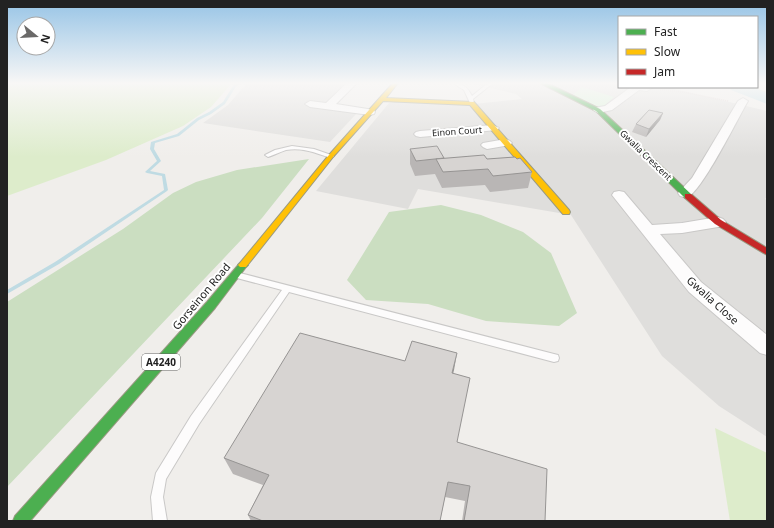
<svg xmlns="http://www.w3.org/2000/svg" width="774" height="528" viewBox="0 0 774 528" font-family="'Noto Sans',sans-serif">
	<rect width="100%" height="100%" fill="#f0eeeb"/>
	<!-- residential -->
	<g fill="#dfdedc">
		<path d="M247 83H346L321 106 358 112 330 142 203 123 228 105Z"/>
		<path d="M469 83H619V87H666L767 111V197L765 199 767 200V437L719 406 662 356 571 215 418 189 408 209 316 191 389 103 395 102 464 105 522 99 516 94Z"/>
	</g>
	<!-- grass -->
	<g fill="#ddeccb">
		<path d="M7 83H232L211 107 183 126 106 160 7 196Z"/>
		<path d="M715 428 767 453V521H730Z"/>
	</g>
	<!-- forest -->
	<g fill="#cbdec1">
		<path d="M729 87H753L767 92V102Z"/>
		<path d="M309 159 262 218 7 487V302L123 229 173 193 196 182 237 170Z"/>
		<path d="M441 205 481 215 523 232 551 253 577 313 559 326 486 321 428 304 366 300 347 280 389 212Z"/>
	</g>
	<!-- park -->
	<path fill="#daf5da" d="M582 87 614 97 604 106H596L573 95Z"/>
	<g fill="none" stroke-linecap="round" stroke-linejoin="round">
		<!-- stream -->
		<path fill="#bfdbe3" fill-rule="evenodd" d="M237 83H240L235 88 225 104 211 114 199 120 179 136 155 143 154 149 161 161 150 171 165 174 168 190 167 191 59 264 7 294V290L55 262 164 190 162 176 147 173 145 172 157 161 150 149 151 142 177 134 197 118 209 112 223 102 233 86Z"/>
		<!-- river -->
		<path fill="#bfdbe3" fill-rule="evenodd" d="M729 87H752L767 93V104L731 90Z"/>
		<!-- lane casing -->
		<g stroke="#c9c8c7" stroke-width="2">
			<g id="lane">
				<path d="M453 83C463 83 468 88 472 96L488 83H493L473 99 474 103 472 104 470 103 464 90Z"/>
				<path d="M292 146 314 149 334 156 331 158C316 153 302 147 286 150 280 152 274 155 268 157L265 155 275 150Z"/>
				<path d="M236 272 554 354 558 355 559 358 558 361 554 362 289 292 199 424 166 479 163 497 167 521H153L151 497 156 473 191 416 282 290 233 277 232 275 233 273Z"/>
			</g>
		</g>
		<!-- street casing -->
		<g stroke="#c9c8c7" stroke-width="2">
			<g id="street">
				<path d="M347 83H357L336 104 374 110 375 112 374 114 370 115 310 107 305 104 310 101 326 103Z"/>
				<path d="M631 87 652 88 647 91 639 90 612 110 598 113 593 110 594 108 605 106Z"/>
				<path d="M743 98 748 101C738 118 703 189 689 196 686 198 683 197 680 196L678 193 692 178 738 101Z"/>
				<path d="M493 125 499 128 497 130 420 137 416 136 414 134 416 132 420 131Z"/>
				<path d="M506 139 510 141 512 143 510 145 487 149 483 147 481 145 483 143Z"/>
				<path d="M619 191 624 192 652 225 682 223 718 217 723 219 726 222 723 225 718 227 682 233 660 234 701 282 767 335V355L760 353 689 292 612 195 614 192Z"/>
			</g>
		</g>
		<!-- fast casing -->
		<g stroke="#999a82" stroke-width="2">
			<g id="fast">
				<path d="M540 83H547L600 109 691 194V198H685L596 111Z"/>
				<path d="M243 262 246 263 248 265 246 267 215 308 30 521H13L15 516 207 302 240 263Z"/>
			</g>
		</g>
		<!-- slow casing -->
		<g stroke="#999a82" stroke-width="2">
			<path id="slow" d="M393 83H398L386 98 474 102 569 210 570 212 569 214H563L470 105 383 101 333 157 246 267H240L238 265 240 263 329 155Z"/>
		</g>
		<!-- jam casing -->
		<g stroke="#999a82" stroke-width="2">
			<path id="jam" d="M685 194H691L721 220 767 248V255L715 224 685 198Z"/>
		</g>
		<!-- path -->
		<path stroke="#dccecd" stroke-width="1.5" stroke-dasharray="1 1" stroke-linecap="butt" d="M660 90 683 92 728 101"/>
		<!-- lane -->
		<use href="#lane" fill="#fdfcfc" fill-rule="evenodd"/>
		<!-- street -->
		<use href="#street" fill="#fdfcfc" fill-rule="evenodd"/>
		<!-- fast -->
		<use href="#fast" fill="#4caf50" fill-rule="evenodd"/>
		<!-- slow -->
		<use href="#slow" fill="#ffc107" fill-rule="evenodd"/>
		<!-- jam -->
		<use href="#jam" fill="#c62828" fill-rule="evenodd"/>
	</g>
	<!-- wall -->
	<g fill="#b9b6b5">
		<path d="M663 113 660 120 646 137 632 132 636 124Z"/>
		<path d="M410 149 444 158V159H487L532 172 528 188 490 192 485 185 442 188 435 174 415 176 410 164Z"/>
		<path d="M405 361 453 374 457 442 545 521H462L465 501 445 497 440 521H251L248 515 263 485 233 474 224 458Z"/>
	</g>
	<!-- shaded-wall -->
	<g fill="#969493">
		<path d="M663 113 660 120 646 137 649 129Z"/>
		<path d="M457 353 454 370 449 391 452 373Z"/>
	</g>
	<!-- building -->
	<g fill="#d7d4d2" stroke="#969493">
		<path d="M649 110 663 113 649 129 636 124Z"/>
		<path d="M437 146 444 158 416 161 410 149Z"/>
		<path d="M484 155 487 159 515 157 517 159 520 158 532 172 493 176 488 169 443 172 436 159Z"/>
		<path d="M300 333 405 361 412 341 457 353 452 373 470 378 457 442 547 469 545 521H464L470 486 448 482 440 521H263L248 515 269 475 224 458Z"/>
	</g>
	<!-- sky -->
	<linearGradient id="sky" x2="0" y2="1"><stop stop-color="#97c4e6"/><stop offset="0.53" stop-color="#f8f7f6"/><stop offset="1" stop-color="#f8f7f6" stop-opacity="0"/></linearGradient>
	<rect width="774" height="157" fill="url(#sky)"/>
	<g text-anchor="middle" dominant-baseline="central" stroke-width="4" stroke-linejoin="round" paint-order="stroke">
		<!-- far-street labels -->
		<g font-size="9" fill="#222" stroke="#fff">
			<text transform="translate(457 131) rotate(-4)">Einon Court</text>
			<text transform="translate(646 155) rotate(44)">Gwalia Crescent</text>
		</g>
		<!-- shield labels -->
		<rect fill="#fff" stroke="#646464" stroke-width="1" x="142" y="354" width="38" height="16" rx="3"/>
		<g font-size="10" font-weight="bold" fill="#222">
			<text x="161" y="362">A4240</text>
		</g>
		<!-- street labels -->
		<g font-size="11" fill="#222" stroke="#fff">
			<text transform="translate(201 296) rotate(-50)">Gorseinon Road</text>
			<text transform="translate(713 300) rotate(42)">Gwalia Close</text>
		</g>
	</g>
	<!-- border -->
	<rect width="774" height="528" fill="none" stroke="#222222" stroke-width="16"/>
	<!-- legend -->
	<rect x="618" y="16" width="140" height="72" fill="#ffffff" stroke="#a7a7a7"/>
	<rect x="626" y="29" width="20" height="6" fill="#4caf50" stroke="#a7a7a7"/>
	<text x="654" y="36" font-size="12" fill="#222222">Fast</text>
	<rect x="626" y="49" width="20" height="6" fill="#ffc107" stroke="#a7a7a7"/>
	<text x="654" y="56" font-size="12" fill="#222222">Slow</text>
	<rect x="626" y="69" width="20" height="6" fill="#c62828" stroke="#a7a7a7"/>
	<text x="654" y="76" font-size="12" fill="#222222">Jam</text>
	<!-- north arrow -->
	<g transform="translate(36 36) rotate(108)"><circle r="19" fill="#ffffff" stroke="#a7a7a7"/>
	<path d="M0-3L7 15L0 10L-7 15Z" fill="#6a6968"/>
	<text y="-6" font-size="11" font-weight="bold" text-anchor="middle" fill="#222222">N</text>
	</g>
</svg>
